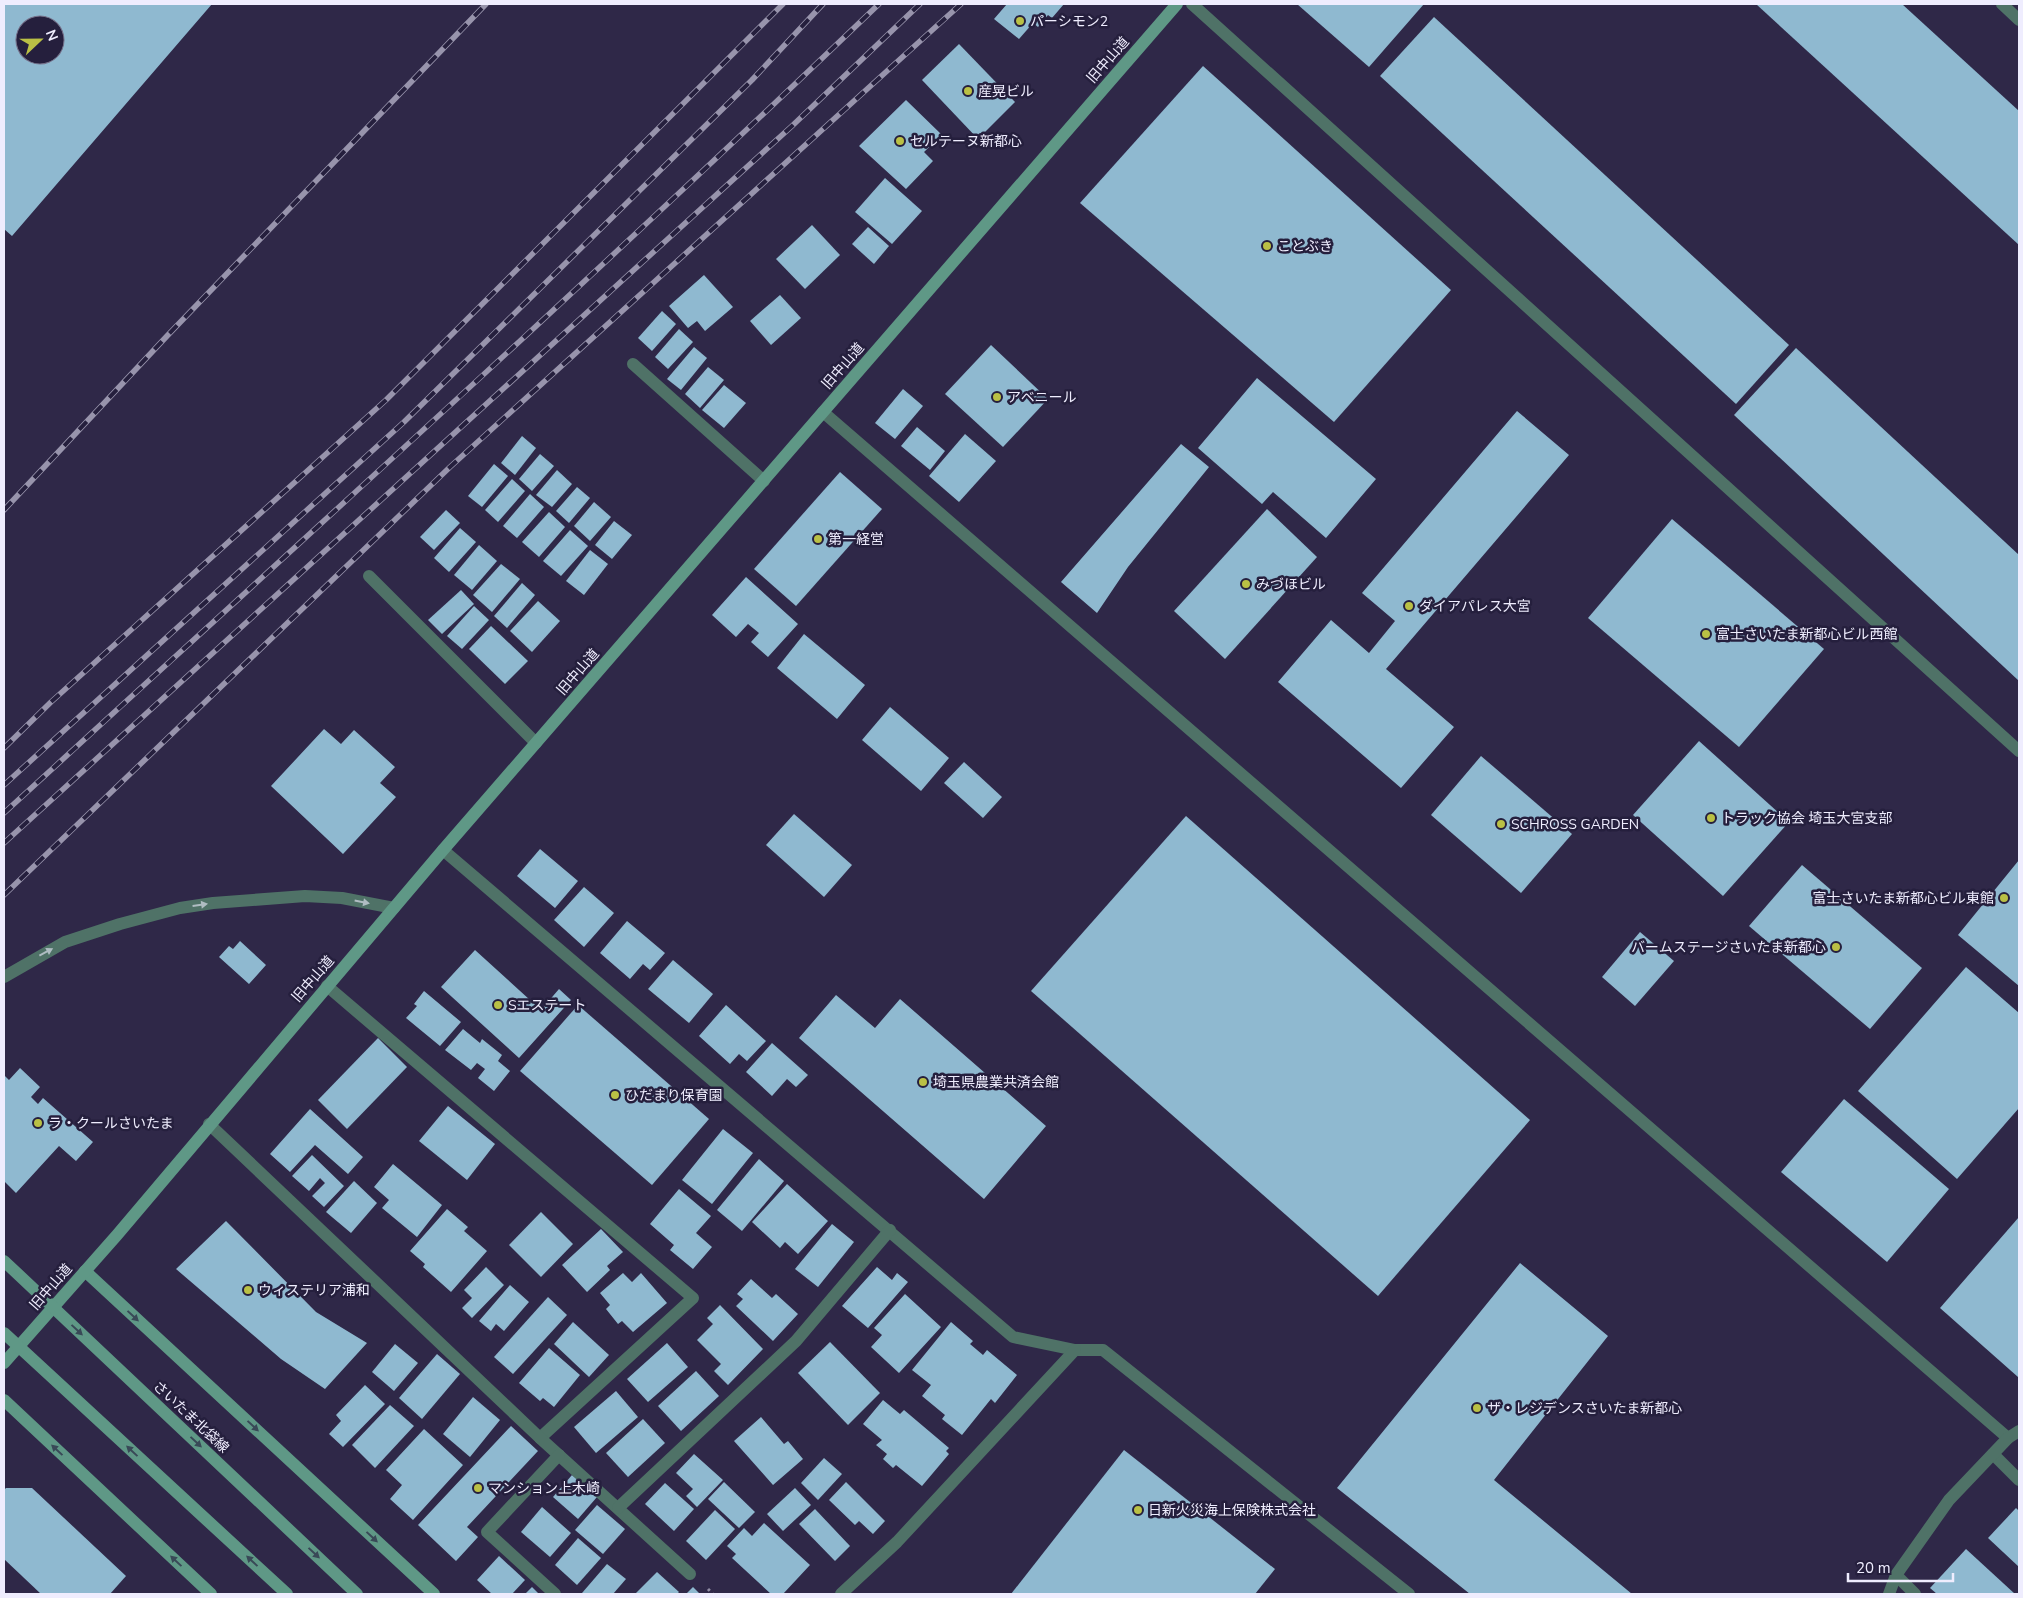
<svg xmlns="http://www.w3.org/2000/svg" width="2023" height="1598" viewBox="0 0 2023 1598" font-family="'Nunito Sans','Noto Sans JP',sans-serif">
	<rect width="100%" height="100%" fill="#2f2848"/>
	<!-- building -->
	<g fill="#8fb9d0" fill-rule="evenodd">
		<path d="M4 4H212L12 236 4 229ZM25 25H55V55H25Z"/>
		<path d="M1007 4H1064L1052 18 1048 15 1038 27 1033 23 1019 39 994 19Z"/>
		<path d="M1297 4H1424L1369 67Z"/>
		<path d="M1756 4H1902L2019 111V245Z"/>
		<path d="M1434 17 1789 345 1736 404 1380 76Z"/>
		<path d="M959 44 1015 102 978 139 922 80Z"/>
		<path d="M1203 66 1451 290 1334 422 1080 203Z"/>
		<path d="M906 100 942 135 924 152 933 161 906 189 859 146Z"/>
		<path d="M885 178 922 211 892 244 855 212Z"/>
		<path d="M812 225 840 255 805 289 776 259Z"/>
		<path d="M868 227 889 246 874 264 852 244Z"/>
		<path d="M704 275 733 307 705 331 697 321 688 328 669 306Z"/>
		<path d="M780 295 801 318 771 345 750 321Z"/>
		<path d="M662 311 676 324 652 351 638 338Z"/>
		<path d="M679 329 693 342 668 369 655 357Z"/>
		<path d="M991 345 1048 399 1003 447 945 394Z"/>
		<path d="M694 347 707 358 681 390 667 379Z"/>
		<path d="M1796 348 2019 555V681L1734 415Z"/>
		<path d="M708 367 724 380 700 408 685 394Z"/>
		<path d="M1257 378 1376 479 1326 538 1273 492 1262 504 1198 448Z"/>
		<path d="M724 385 746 403 724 428 702 410Z"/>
		<path d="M903 389 923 406 895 439 875 423Z"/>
		<path d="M1517 411 1569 455 1386 669 1454 727 1401 788 1278 682 1331 620 1369 653 1395 621 1362 593Z"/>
		<path d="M917 427 945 451 930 470 901 446Z"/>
		<path d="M965 434 996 461 959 502 929 476Z"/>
		<path d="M522 436 536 448 515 475 501 463Z"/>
		<path d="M1181 444 1209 467 1128 567 1097 613 1061 582Z"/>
		<path d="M540 454 554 466 532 491 519 479Z"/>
		<path d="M494 464 508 476 482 507 468 496Z"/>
		<path d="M557 470 572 484 552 507 536 495Z"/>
		<path d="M840 472 882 509 796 606 754 569Z"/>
		<path d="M512 479 525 491 498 522 485 510Z"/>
		<path d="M577 487 590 498 569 523 556 511Z"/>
		<path d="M530 494 544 507 517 538 503 526Z"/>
		<path d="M594 502 611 517 590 541 574 526Z"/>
		<path d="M1267 509 1317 557 1225 659 1174 611Z"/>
		<path d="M446 510 460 523 434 550 420 537Z"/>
		<path d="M549 512 565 527 539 557 522 542Z"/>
		<path d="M1672 519 1824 649 1739 747 1588 618Z"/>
		<path d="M614 521 632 535 612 559 595 545Z"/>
		<path d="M460 528 476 542 449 572 434 558Z"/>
		<path d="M570 530 588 546 561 576 543 561Z"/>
		<path d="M479 545 497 561 472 590 454 575Z"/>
		<path d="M590 550 608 564 584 595 566 581Z"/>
		<path d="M501 564 520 579 492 612 473 595Z"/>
		<path d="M746 577 798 624 768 657 751 642 759 633 748 624 736 637 712 615Z"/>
		<path d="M522 583 535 595 507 628 494 616Z"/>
		<path d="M461 590 474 604 442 634 428 620Z"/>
		<path d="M538 601 560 621 532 652 510 631Z"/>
		<path d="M474 606 489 620 462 649 447 636Z"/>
		<path d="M491 626 528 661 505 684 469 649Z"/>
		<path d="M804 634 865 685 837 719 777 668Z"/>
		<path d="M890 707 949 758 921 791 862 740Z"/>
		<path d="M324 729 341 744 354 730 395 767 380 783 396 797 343 854 271 786Z"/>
		<path d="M1699 741 1789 822 1723 896 1633 815Z"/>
		<path d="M1481 756 1572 834 1521 893 1431 815Z"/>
		<path d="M964 762 1002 797 983 818 944 783Z"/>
		<path d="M794 814 852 865 824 897 766 845Z"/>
		<path d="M1186 816 1530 1120 1378 1296 1031 991Z"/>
		<path d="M540 849 578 881 555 908 517 876Z"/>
		<path d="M2019 860V986L1958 935Z"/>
		<path d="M1802 865 1922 968 1870 1029 1749 926Z"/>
		<path d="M584 887 614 913 584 947 554 920Z"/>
		<path d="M627 921 665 953 650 970 643 964 630 979 600 953Z"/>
		<path d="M1640 932 1674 961 1635 1006 1602 977Z"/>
		<path d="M240 941 266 965 249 984 219 957 229 946 233 949Z"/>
		<path d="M475 950 541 1010 559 989 571 1000 519 1058 441 987Z"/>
		<path d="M673 960 713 994 689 1023 648 989Z"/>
		<path d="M1966 967 2019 1013V1108L1957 1179 1858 1091Z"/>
		<path d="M424 991 461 1022 440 1046 406 1018 417 1006 414 1004Z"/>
		<path d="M836 995 875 1028 900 999 1046 1126 984 1199 799 1038Z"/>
		<path d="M578 1005 709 1119 652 1185 520 1071Z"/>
		<path d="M726 1005 766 1041 747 1061 739 1054 730 1064 699 1036Z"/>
		<path d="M463 1029 480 1043 482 1039 502 1055 498 1061 510 1071 494 1091 478 1078 485 1069 477 1063 471 1070 445 1050Z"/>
		<path d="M378 1038 407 1067 347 1129 318 1100Z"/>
		<path d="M772 1043 808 1075 796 1087 787 1079 772 1096 746 1072Z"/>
		<path d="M20 1068 40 1087 31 1097 38 1104 43 1098 93 1142 76 1161 59 1146 16 1193 4 1181V1075L9 1080Z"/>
		<path d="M1844 1099 1949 1189 1887 1262 1781 1172Z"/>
		<path d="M448 1106 495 1144 467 1180 419 1141Z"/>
		<path d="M310 1109 363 1157 348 1174 315 1145 290 1172 270 1154Z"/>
		<path d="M723 1129 753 1153 712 1204 682 1180Z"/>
		<path d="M312 1155 344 1186 324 1207 312 1196 325 1183 320 1178 309 1191 292 1176Z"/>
		<path d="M759 1159 784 1181 742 1231 717 1210Z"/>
		<path d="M393 1164 442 1205 417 1237 382 1208 389 1200 374 1187Z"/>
		<path d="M354 1181 377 1203 351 1233 326 1212Z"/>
		<path d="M787 1184 828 1221 798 1254 785 1242 780 1248 752 1222Z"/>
		<path d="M679 1189 711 1216 696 1233 712 1247 693 1269 670 1250 674 1245 650 1224Z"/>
		<path d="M447 1209 468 1227 464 1231 487 1251 451 1292 423 1267 425 1264 410 1251Z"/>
		<path d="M541 1212 573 1244 541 1277 509 1245Z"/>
		<path d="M2019 1217V1375L2018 1377 1940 1308Z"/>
		<path d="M226 1221 316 1312 367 1343 325 1389 281 1359 176 1269Z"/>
		<path d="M832 1224 854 1242 818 1287 795 1269Z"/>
		<path d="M601 1229 623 1252 607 1266 610 1270 587 1292 562 1265Z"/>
		<path d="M1520 1263 1608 1336 1494 1480 1632 1594H1470L1337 1488Z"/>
		<path d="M486 1267 504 1285 472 1318 462 1308 472 1298 464 1290Z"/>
		<path d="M877 1267 892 1280 897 1273 908 1282 868 1328 842 1306Z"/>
		<path d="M623 1273 632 1282 641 1273 667 1303 633 1332 622 1321 618 1324 606 1309 610 1305 600 1293Z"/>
		<path d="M751 1279 772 1298 776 1294 798 1314 773 1341 736 1306 743 1299 737 1294Z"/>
		<path d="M510 1285 529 1302 504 1331 496 1324 491 1331 479 1321Z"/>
		<path d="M905 1294 941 1327 899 1373 871 1347 882 1335 874 1328Z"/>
		<path d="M548 1297 567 1315 513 1374 494 1357Z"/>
		<path d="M720 1305 763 1349 728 1385 714 1371 721 1364 697 1340 713 1324 707 1318Z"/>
		<path d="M573 1322 609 1355 589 1377 554 1344Z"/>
		<path d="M951 1322 973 1341 970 1344 983 1355 987 1350 1017 1375 995 1403 991 1399 962 1435 942 1419 945 1415 922 1396 931 1385 912 1370Z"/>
		<path d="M830 1342 880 1393 848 1425 798 1373Z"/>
		<path d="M667 1343 688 1367 648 1402 627 1379Z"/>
		<path d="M395 1344 418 1363 394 1391 372 1372Z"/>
		<path d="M549 1348 580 1375 554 1407 543 1398 540 1401 519 1383Z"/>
		<path d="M437 1354 460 1374 422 1419 399 1398Z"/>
		<path d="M696 1371 719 1396 681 1431 658 1406Z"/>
		<path d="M365 1385 385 1404 343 1447 329 1434 341 1421 336 1415Z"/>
		<path d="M616 1391 638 1417 596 1453 574 1427Z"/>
		<path d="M473 1397 500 1420 470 1457 443 1434Z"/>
		<path d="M883 1400 900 1414 904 1410 949 1448 946 1451 949 1454 922 1486 896 1465 893 1468 883 1459 887 1454 876 1445 882 1440 863 1424Z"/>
		<path d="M390 1405 414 1426 375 1468 352 1445Z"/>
		<path d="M761 1417 784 1444 788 1441 803 1459 773 1485 734 1441Z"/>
		<path d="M643 1419 665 1443 628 1477 606 1453Z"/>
		<path d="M511 1426 538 1451 467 1527 478 1537 456 1561 418 1525Z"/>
		<path d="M424 1429 463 1465 413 1520 390 1499 402 1485 386 1470Z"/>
		<path d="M1124 1450 1275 1569 1255 1594H1011Z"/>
		<path d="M694 1454 723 1480 697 1507 686 1496 693 1489 676 1473Z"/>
		<path d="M824 1458 842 1474 818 1500 801 1483Z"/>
		<path d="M572 1475 597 1497 578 1519 553 1497Z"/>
		<path d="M724 1482 755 1512 739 1528 708 1499Z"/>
		<path d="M846 1482 885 1521 873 1534 859 1521 855 1525 829 1500Z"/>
		<path d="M665 1483 694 1509 674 1531 645 1504Z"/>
		<path d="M6 1488H32L126 1576 110 1594H41L4 1559V1490Z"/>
		<path d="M795 1488 811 1505 783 1531 767 1514Z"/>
		<path d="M597 1505 625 1529 603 1554 575 1530Z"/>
		<path d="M542 1507 571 1533 550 1557 521 1532Z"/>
		<path d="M2016 1508 2019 1511V1567L1988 1538Z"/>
		<path d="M815 1509 850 1546 835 1561 799 1524Z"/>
		<path d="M715 1510 735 1529 706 1560 686 1541Z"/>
		<path d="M764 1523 810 1565 783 1594H771L732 1558 736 1554 727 1546 744 1528 752 1536Z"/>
		<path d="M578 1538 601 1558 577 1585 555 1565Z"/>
		<path d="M1966 1549 2015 1594H1937L1930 1588Z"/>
		<path d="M499 1556 525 1580 512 1594H492L477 1580Z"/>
		<path d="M607 1564 626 1579 613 1594H583L582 1593Z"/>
		<path d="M657 1572 679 1592 677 1594H635Z"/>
		<path d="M532 1587 539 1594H525Z"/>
		<path d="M693 1587 700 1594H686Z"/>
	</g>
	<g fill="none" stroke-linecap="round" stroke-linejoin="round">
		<!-- path -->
		<path stroke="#918da5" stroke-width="3" stroke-dasharray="2.5 4" stroke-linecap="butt" d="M708 1589 713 1594"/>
		<!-- service -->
		<g stroke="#4f7267" stroke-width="12">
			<path d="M633 364 764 481"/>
			<path d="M369 576 536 743"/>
			<path d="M1993 1454 2019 1480"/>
			<path d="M1896 1575 1915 1594"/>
		</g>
		<!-- minor -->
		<g stroke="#4f7267" stroke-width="12">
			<path d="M823 412 2008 1438"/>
			<path d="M443 850 1013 1337 1075 1350H1103L1409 1594"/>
			<path d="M327 986 693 1298 540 1438"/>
			<path d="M209 1124 540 1438 690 1574"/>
			<path d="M618 1508 796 1341 890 1230"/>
			<path d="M555 1594 487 1532 559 1455"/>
			<path d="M841 1594 897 1542 1075 1350"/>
			<path d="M1889 1594 1896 1575 1949 1500 2008 1438 2019 1431"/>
		</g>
		<!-- tertiary -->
		<g stroke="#4f7267" stroke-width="12">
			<path d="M1192 4 2019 751"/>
			<path d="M2002 4 2019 20"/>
			<path d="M4 977 65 942 120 924 180 908 213 903 305 896 342 898 394 908"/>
		</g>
		<!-- secondary -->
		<g stroke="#5f9886" stroke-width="12">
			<path d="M85 1271 434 1594"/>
			<path d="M4 1363 117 1235 443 850 1177 4"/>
			<path d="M4 1400 211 1594"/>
		</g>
		<!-- rail casing -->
		<g stroke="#9894ac" stroke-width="5.5">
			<g id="rail">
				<path d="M4 510 167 336 486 4"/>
				<path d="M4 748 51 702 386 400 783 4"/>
				<path d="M4 785 404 422 752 80 823 4"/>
				<path d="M4 813C297 545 592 279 879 4"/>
				<path d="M4 843 792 126 920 4"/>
				<path d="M4 895 450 467 961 4"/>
			</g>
		</g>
		<!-- rail -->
		<use href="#rail" stroke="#251f3d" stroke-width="4" stroke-dasharray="11" stroke-linecap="butt"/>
		<!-- secondary-bridge -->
		<g stroke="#5f9886" stroke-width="12">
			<path d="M4 1261 357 1594"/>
			<path d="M4 1333 287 1594"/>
		</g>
	</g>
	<!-- one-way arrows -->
	<defs><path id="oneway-solid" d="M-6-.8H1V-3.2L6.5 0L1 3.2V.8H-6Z" transform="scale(1.25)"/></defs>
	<g fill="#afbcc2">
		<use href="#oneway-solid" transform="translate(362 902) rotate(11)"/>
		<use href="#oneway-solid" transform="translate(200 905) rotate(-8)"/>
		<use href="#oneway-solid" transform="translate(46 952) rotate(-28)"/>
	</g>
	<g fill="#394957">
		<use href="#oneway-solid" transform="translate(133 1316) rotate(43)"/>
		<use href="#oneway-solid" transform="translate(77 1330) rotate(43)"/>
		<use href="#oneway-solid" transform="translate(253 1426) rotate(43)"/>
		<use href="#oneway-solid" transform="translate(196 1442) rotate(43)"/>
		<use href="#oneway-solid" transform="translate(57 1450) rotate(-137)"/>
		<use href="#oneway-solid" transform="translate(132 1451) rotate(-137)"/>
		<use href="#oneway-solid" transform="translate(372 1537) rotate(43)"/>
		<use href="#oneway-solid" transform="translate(314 1553) rotate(43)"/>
		<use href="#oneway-solid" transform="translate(176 1561) rotate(-137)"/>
		<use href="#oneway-solid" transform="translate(252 1561) rotate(-137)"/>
	</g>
	<!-- markers -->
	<g fill="#bac045" stroke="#251f3d" stroke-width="2">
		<circle cx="1020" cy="21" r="5"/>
		<circle cx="968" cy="91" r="5"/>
		<circle cx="900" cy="141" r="5"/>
		<circle cx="1267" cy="246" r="5"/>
		<circle cx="997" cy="397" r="5"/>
		<circle cx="818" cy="539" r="5"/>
		<circle cx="1246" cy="584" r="5"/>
		<circle cx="1409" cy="606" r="5"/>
		<circle cx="1706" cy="634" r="5"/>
		<circle cx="1711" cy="818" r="5"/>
		<circle cx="1501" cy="824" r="5"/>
		<circle cx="2004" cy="898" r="5"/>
		<circle cx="1836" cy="947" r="5"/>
		<circle cx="498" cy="1005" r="5"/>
		<circle cx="923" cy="1082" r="5"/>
		<circle cx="615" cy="1095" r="5"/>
		<circle cx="38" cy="1123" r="5"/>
		<circle cx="248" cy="1290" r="5"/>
		<circle cx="1477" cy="1408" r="5"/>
		<circle cx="478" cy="1488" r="5"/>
		<circle cx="1138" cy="1510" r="5"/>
	</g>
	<g text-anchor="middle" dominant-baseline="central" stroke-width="5" stroke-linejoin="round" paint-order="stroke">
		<!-- poi labels -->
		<g font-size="14" fill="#efedfe" stroke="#251f3d" text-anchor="start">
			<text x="1030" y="21">パーシモン2</text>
			<text x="978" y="91">産晃ビル</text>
			<text x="910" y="141">セルテーヌ新都心</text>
			<text x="1277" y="246">ことぶき</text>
			<text x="1007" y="397">アベニール</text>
			<text x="828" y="539">第一経営</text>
			<text x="1256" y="584">みづほビル</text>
			<text x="1419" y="606">ダイアパレス大宮</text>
			<text x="1716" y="634">富士さいたま新都心ビル西館</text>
			<text x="1721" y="818">トラック協会 埼玉大宮支部</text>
			<text x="1511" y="824">SCHROSS GARDEN</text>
			<text x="1994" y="898" text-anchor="end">富士さいたま新都心ビル東館</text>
			<text x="1826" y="947" text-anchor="end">バームステージさいたま新都心</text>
			<text x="508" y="1005">Sエステート</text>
			<text x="933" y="1082">埼玉県農業共済会館</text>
			<text x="625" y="1095">ひだまり保育園</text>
			<text x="48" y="1123">ラ・クールさいたま</text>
			<text x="258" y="1290">ウィステリア浦和</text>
			<text x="1487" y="1408">ザ・レジデンスさいたま新都心</text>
			<text x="488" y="1488">マンション上木崎</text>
			<text x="1148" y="1510">日新火災海上保険株式会社</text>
		</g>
		<!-- street labels -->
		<g font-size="14" fill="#efedfe" stroke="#251f3d">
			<text transform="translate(1108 60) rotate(-49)">旧中山道</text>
			<text transform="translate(843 366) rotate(-49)">旧中山道</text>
			<text transform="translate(578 672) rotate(-49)">旧中山道</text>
			<text transform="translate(313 979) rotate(-49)">旧中山道</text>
			<text transform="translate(51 1287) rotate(-49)">旧中山道</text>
			<text transform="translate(191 1417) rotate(43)">さいたま北袋線</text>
		</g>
	</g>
	<!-- border -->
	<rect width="2023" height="1598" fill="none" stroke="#efedfe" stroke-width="10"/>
	<!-- north arrow -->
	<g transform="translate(40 40) rotate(68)"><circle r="24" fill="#251f3d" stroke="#76718a"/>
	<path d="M0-4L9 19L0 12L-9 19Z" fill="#bac045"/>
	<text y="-8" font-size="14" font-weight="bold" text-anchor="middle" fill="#efedfe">N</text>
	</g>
	<!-- scale -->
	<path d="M1848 1573v8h105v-8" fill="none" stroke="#efedfe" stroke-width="2.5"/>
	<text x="1856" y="1573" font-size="15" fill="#efedfe" stroke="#251f3d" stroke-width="4" paint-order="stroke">20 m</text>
</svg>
